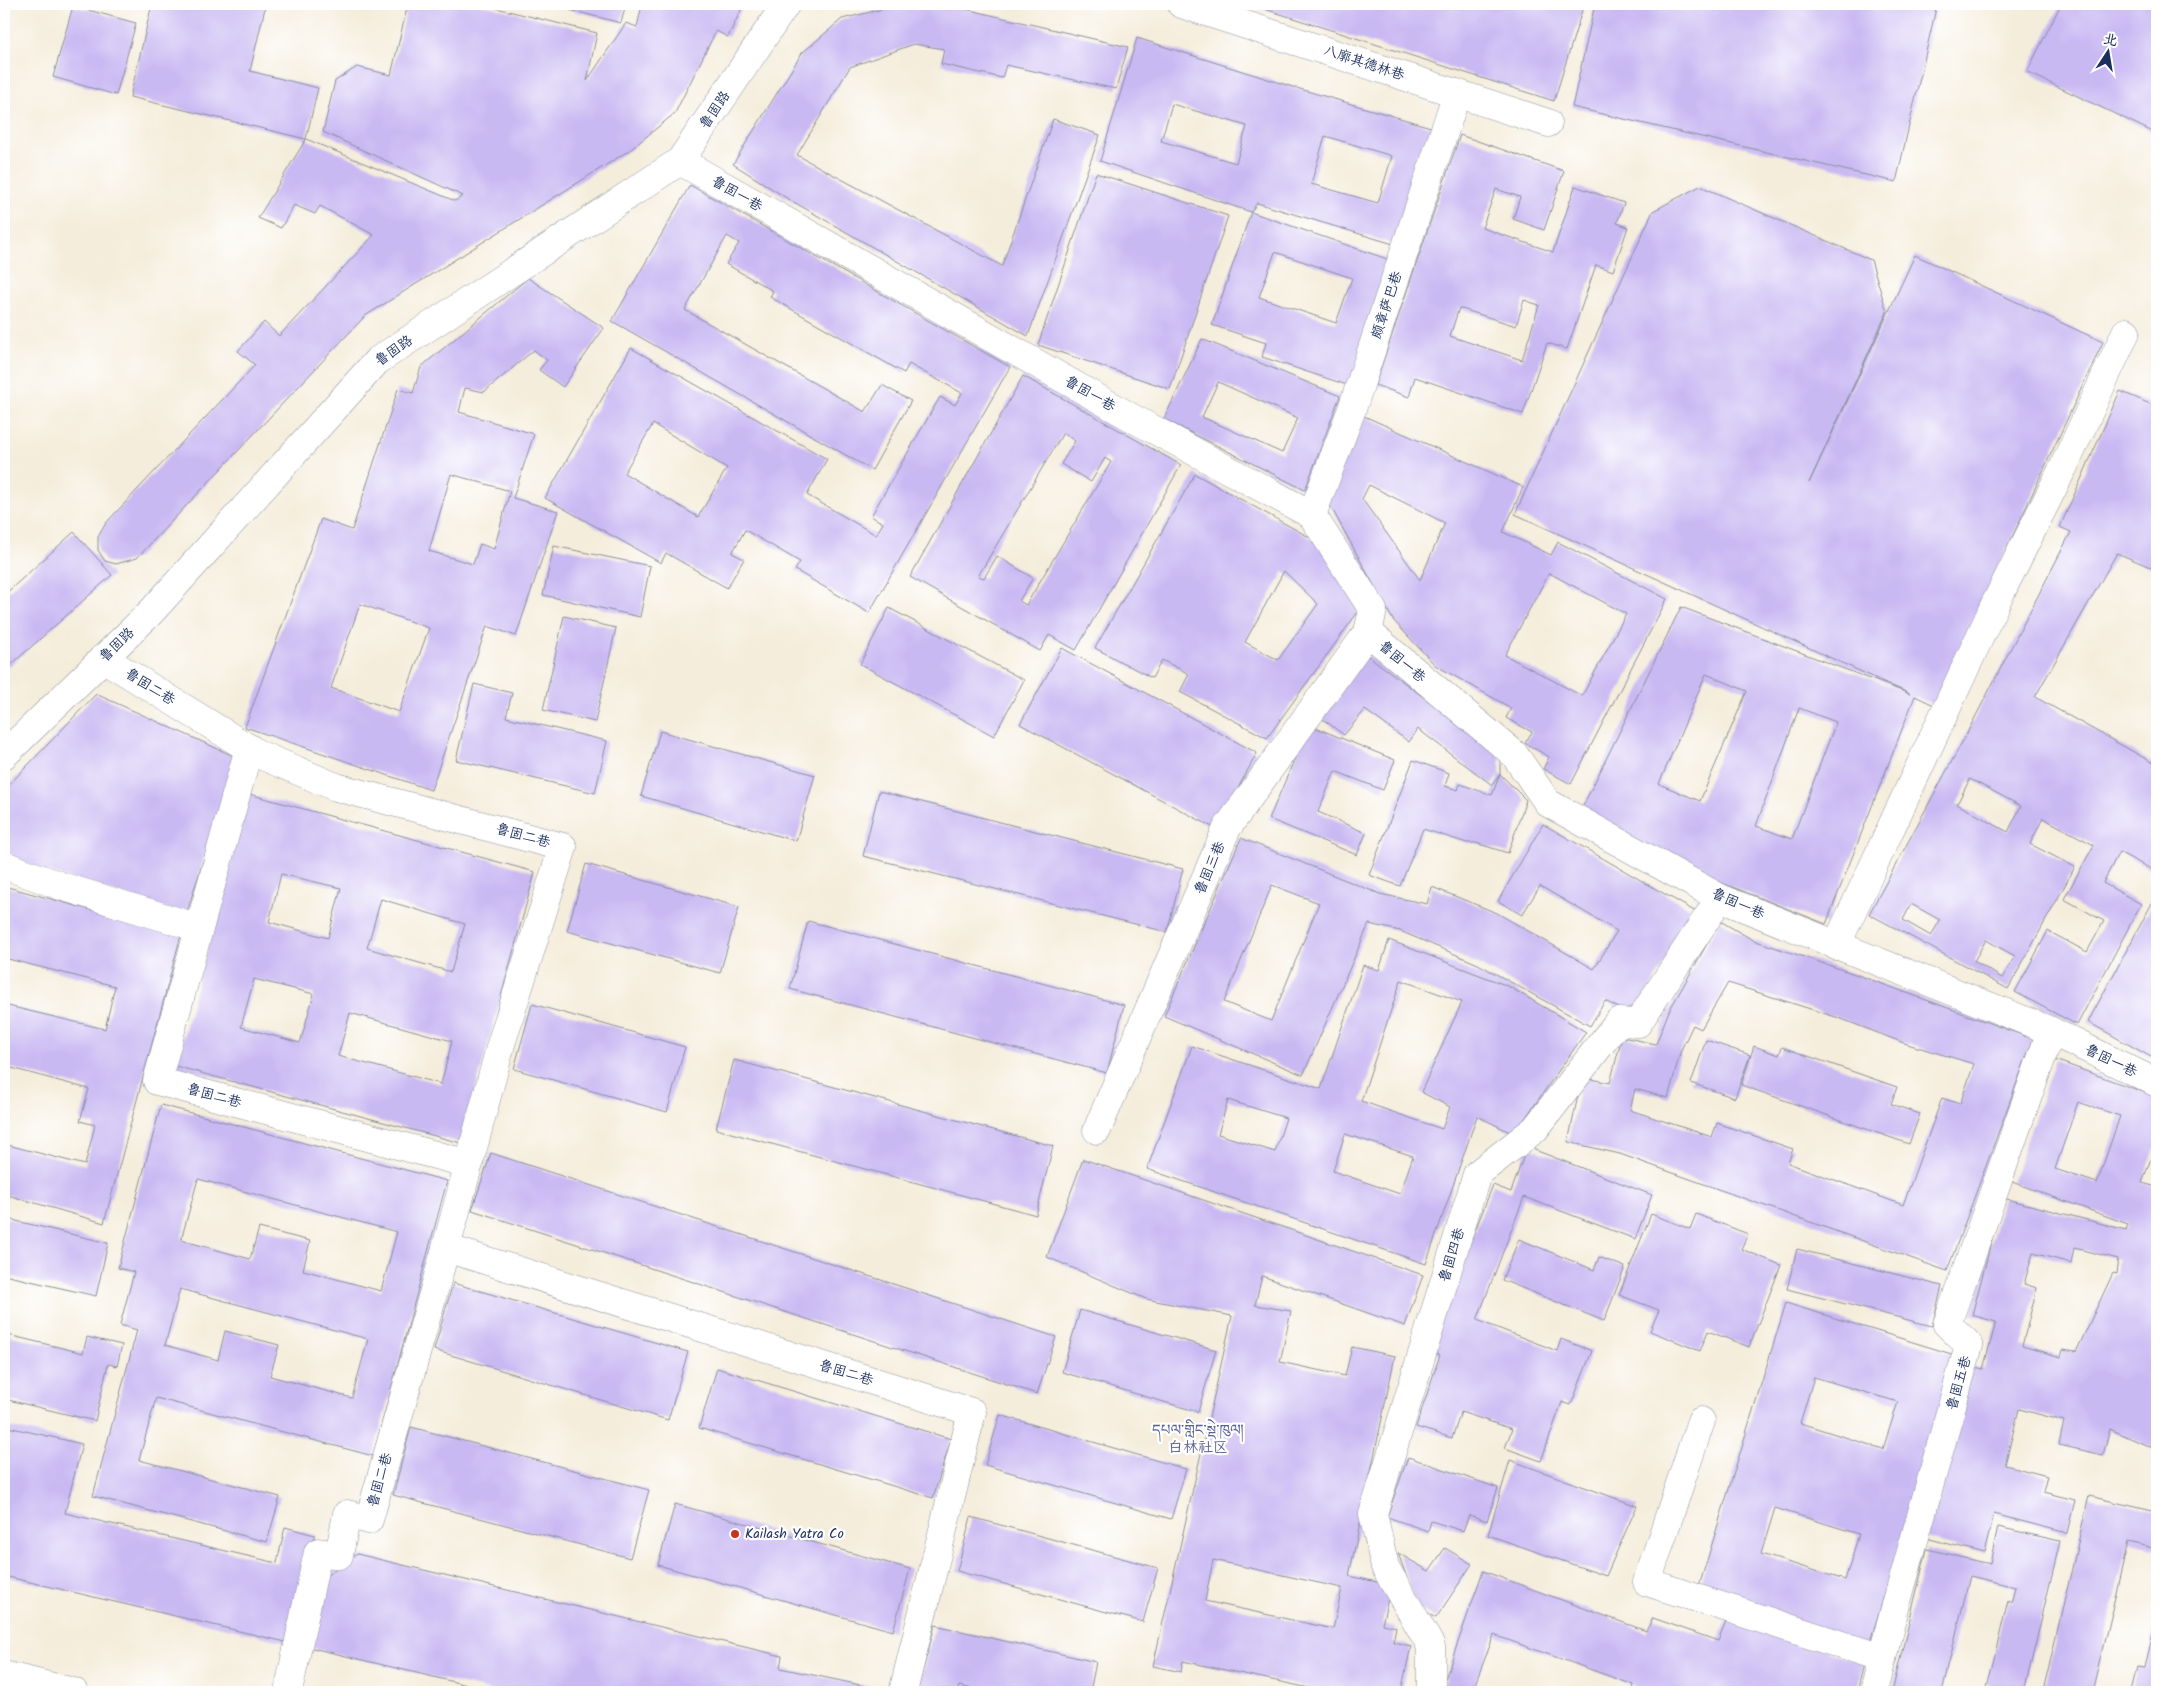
<svg xmlns="http://www.w3.org/2000/svg" width="2161" height="1696" viewBox="0 0 2161 1696" font-family="Kalam,'LXGW WenKai TC','Noto Serif Tibetan',sans-serif">
	<rect width="100%" height="100%" fill="#fff"/>
	<filter id="ink" filterUnits="userSpaceOnUse"><feTurbulence type="fractalNoise" baseFrequency=".02" numOctaves="2"/><feDisplacementMap in="SourceGraphic" scale="10" xChannelSelector="R" yChannelSelector="G"/><feConvolveMatrix kernelMatrix="1 2 1 2 8 2 1 2 1" color-interpolation-filters="sRGB"/></filter>
	<filter id="wash" filterUnits="userSpaceOnUse"><feTurbulence type="fractalNoise" baseFrequency=".0096" numOctaves="4" result="noise"/><feDisplacementMap in="SourceGraphic" scale="20" xChannelSelector="R" yChannelSelector="G"/><feGaussianBlur stdDeviation="1.12" result="paint"/><feColorMatrix in="noise" values="0 0 0 0 0 0 0 0 0 0 0 0 0 0 0 0 0 1.4 0 .05"/><feComposite in="paint" operator="in"/></filter>
	<g filter="url(#wash)">
		<rect width="100%" height="100%" fill="#f5eddb"/>
		<g id="blocks">
			<!-- building -->
			<g fill="#c9b9f3" fill-rule="evenodd">
				<path d="M152 4H266L250 71 318 88 306 139 130 97Z"/>
				<path d="M408 4H480L597 33 587 81 626 23 637 27 642 5 668 8 670 4H744L728 37 716 31 675 113 630 150 365 316 137 558 116 564 105 561 98 550V537L106 523 255 365 238 351 264 322 279 336 374 235 320 206 315 214 294 205 281 228 258 218 306 139 455 201 463 196 323 132 335 81 357 67 391 75Z"/>
				<path d="M547 4H626L621 23Z"/>
				<path d="M903 4H944L1128 47 1116 89 1006 65 1002 78 941 64 944 49 914 44 850 67 797 155 1002 266 1053 119 1100 135 1028 336 785 197 733 164 802 53 842 19Z"/>
				<path d="M1249 4H1584L1554 101Z"/>
				<path d="M1595 4H1937L1896 182 1572 107Z"/>
				<path d="M2061 4H2157V134L2027 72Z"/>
				<path d="M73 6 136 23 116 95 53 77Z"/>
				<path d="M1137 38 1293 87 1434 128 1400 246 1257 203 1251 212 1100 161ZM1172 104 1247 126 1236 163 1161 141ZM1325 136 1392 156 1378 203 1311 184Z"/>
				<path d="M1460 135 1564 171 1544 230 1513 219 1520 197 1496 189 1482 228 1553 252 1575 186 1624 203 1617 223 1628 227 1613 271 1596 265 1567 349 1547 343 1523 414 1415 377 1409 397 1375 385ZM1524 300 1539 305 1522 360 1450 336 1459 308 1516 326Z"/>
				<path d="M1096 173 1228 216 1170 389 1038 345Z"/>
				<path d="M690 185 1010 367 869 613 795 570 800 562 745 530 732 553 744 559 727 588 666 553 661 563 545 498 631 348 827 459 807 495 876 535 883 523 871 516 940 397 955 405 962 393 909 364 904 373 770 297 773 291 726 264 739 243 727 236 685 310 865 412 882 385 911 401 872 470 612 321ZM653 424 727 468 698 517 624 473Z"/>
				<path d="M1700 186 1871 260 1887 312 1809 483 1915 255 2103 342 1934 705 1915 696 1826 924 1679 866 1582 808 1681 607 1910 694 1515 514 1653 211ZM1706 674 1747 691 1700 801 1659 784ZM1799 708 1836 722 1792 839 1756 826Z"/>
				<path d="M1251 212 1393 261 1350 386 1262 357 1266 343 1212 325ZM1275 252 1352 278 1336 323 1259 297Z"/>
				<path d="M528 278 604 328 563 387 539 370 547 360 534 350 484 392 465 388 459 412 534 434 513 498 558 511 516 636 487 626 431 790 245 727 321 519 352 530 398 389 413 393 421 367ZM451 474 510 491 494 549 480 544 473 564 429 551ZM360 604 429 628 399 712 331 688Z"/>
				<path d="M1202 339 1340 396 1305 490 1164 419ZM1218 382 1298 418 1282 453 1202 417Z"/>
				<path d="M1023 376 1181 465 1076 650 1049 635 1040 651 910 577ZM1063 433 1075 441 1061 464 1091 482 1105 458 1111 462 1026 605 1019 601 1033 578 997 556 984 578 978 576Z"/>
				<path d="M2120 391 2157 407V570L2117 553 2035 697 2157 765V869L2156 872 2119 852 2103 883 2141 904 2077 1025 2015 992 2048 931 2087 952 2104 921 2064 899 2094 845 2043 818 2030 844 2075 867 2008 989 1869 914 1966 735 2071 532 2060 527ZM1970 779 2021 806 2008 832 1957 804ZM1911 904 1940 920 1931 936 1903 920ZM1986 940 2015 956 2002 978 1974 961Z"/>
				<path d="M1364 416 1523 487 1503 532 1551 555 1558 542 1667 599 1571 784 1543 769 1549 757 1525 743 1532 732 1506 718 1511 708 1435 665 1393 620 1326 498ZM1369 485 1445 523 1420 580 1362 499ZM1549 573 1626 614 1582 696 1505 655Z"/>
				<path d="M1195 474 1318 542 1363 605 1267 738 1180 692 1189 674 1162 660 1152 678 1095 648ZM1284 571 1318 604 1278 660 1245 642Z"/>
				<path d="M74 532 112 575 4 671V595Z"/>
				<path d="M554 546 650 566 640 617 543 595Z"/>
				<path d="M889 608 1024 680 994 736 860 664Z"/>
				<path d="M564 616 616 628 595 722 543 710Z"/>
				<path d="M1062 648 1257 753 1216 829 1020 724Z"/>
				<path d="M1363 652 1500 754V774L1526 800 1508 853 1476 843H1467L1423 829 1400 886 1369 875 1413 760 1449 773 1445 786 1458 790 1460 784 1492 795 1500 774 1492 785 1418 729 1409 742 1365 710 1344 735 1316 714Z"/>
				<path d="M474 684 512 693 506 717 607 741 595 793 456 760Z"/>
				<path d="M96 694 236 757 186 915 4 858V790Z"/>
				<path d="M1309 725 1395 760 1383 790 1335 771 1318 812 1366 833 1357 855 1269 819Z"/>
				<path d="M660 731 815 775 796 841 641 796Z"/>
				<path d="M879 791 1183 869 1167 932 863 856Z"/>
				<path d="M249 794 535 872 461 1143 175 1066ZM281 874 341 888 328 938 269 922ZM381 899 465 924 451 972 367 948ZM254 979 314 994 300 1043 241 1027ZM350 1013 452 1041 441 1084 338 1056Z"/>
				<path d="M1543 824 1696 912 1638 1007 1621 1009 1605 1001 1590 1026 1478 964 1400 931 1369 924 1303 1075 1164 1016 1241 838 1380 894 1427 904 1432 887 1497 913 1594 969 1617 931 1540 886 1522 915 1498 901ZM1272 885 1319 903 1271 1021 1224 1002Z"/>
				<path d="M586 864 739 907 720 973 567 931Z"/>
				<path d="M4 886 181 935 104 1223 4 1194V1144L85 1165 95 1125 80 1121 89 1089 4 1066V1005L105 1029 115 986 4 958Z"/>
				<path d="M2157 894V1049L2153 1058 2088 1022Z"/>
				<path d="M808 921 1124 1005 1107 1073 790 989Z"/>
				<path d="M1720 921 1753 940 1855 974 2033 1039 1947 1271 1620 1154 1568 1142 1582 1077 1610 1083 1622 1037 1656 1044 1669 1011ZM1728 983 1839 1018 1904 1043 1974 1064 1960 1104 1942 1098 1903 1205 1788 1163 1793 1149 1717 1123 1712 1137 1630 1110 1635 1089 1668 1098 1681 1050 1693 1025 1701 1029Z"/>
				<path d="M1389 940 1508 986 1586 1032 1514 1134 1477 1116 1426 1264 1147 1169 1192 1046 1321 1089 1363 965 1379 970ZM1401 980 1462 1002 1421 1092 1450 1107 1442 1129 1361 1101ZM1228 1100 1286 1118 1275 1152 1218 1134ZM1345 1134 1413 1156 1400 1194 1333 1171Z"/>
				<path d="M532 1004 685 1047 667 1112 514 1069Z"/>
				<path d="M1706 1040 1750 1055 1735 1098 1691 1083Z"/>
				<path d="M1754 1046 1779 1055 1782 1047 1897 1087 1891 1104 1920 1114 1909 1144 1741 1085Z"/>
				<path d="M734 1060 1053 1146 1036 1215 716 1129Z"/>
				<path d="M2055 1060 2157 1097V1142L2142 1183 2157 1187V1450L2110 1429 2103 1455 2059 1445 2064 1421 2019 1409 2005 1465 2047 1476 2043 1492 2075 1500 2067 1533 1994 1514 1984 1553 1926 1538 1972 1366 1983 1369 1996 1322 1972 1315 2003 1198 2126 1230 2128 1224 2012 1182ZM2078 1102 2120 1116 2097 1183 2055 1169ZM2074 1248 2118 1259 2116 1274 2113 1273 2076 1352 2063 1350 2061 1357 2022 1346 2037 1288 2024 1284 2033 1253 2071 1263Z"/>
				<path d="M161 1105 447 1181 373 1456 156 1398 139 1460 280 1497 267 1542 93 1496 137 1330 120 1325 134 1272 118 1268ZM198 1179 397 1232 381 1291 303 1270 310 1241 259 1228 250 1259 181 1240ZM180 1289 368 1339 352 1398 270 1376 279 1345 225 1331 218 1360 165 1345Z"/>
				<path d="M1527 1147 1652 1195 1635 1239 1524 1197 1477 1320 1557 1351 1561 1339 1592 1351 1571 1405 1562 1402 1541 1461 1505 1448 1512 1429 1461 1412 1452 1438 1416 1427 1440 1355 1428 1350 1493 1185 1511 1192Z"/>
				<path d="M491 1153 1056 1337 1037 1394 472 1210Z"/>
				<path d="M1083 1159 1423 1275 1405 1326 1262 1276 1255 1305 1291 1311 1280 1362 1345 1376 1352 1347 1395 1356 1349 1576 1391 1585 1382 1624 1396 1627 1393 1642 1411 1646 1401 1692H1328L1183 1661 1181 1672 1153 1666 1232 1316 1146 1299 1047 1257ZM1213 1560 1342 1588 1333 1629 1205 1601Z"/>
				<path d="M1651 1214 1690 1229 1696 1214 1748 1234 1741 1249 1781 1265 1749 1347 1708 1331 1700 1351 1650 1331 1659 1310 1619 1295Z"/>
				<path d="M4 1218 108 1243 96 1296 4 1275Z"/>
				<path d="M1519 1239 1594 1270 1599 1257 1625 1267 1604 1321 1502 1280Z"/>
				<path d="M1797 1249 1942 1286 1932 1326 1787 1289Z"/>
				<path d="M453 1283 688 1352 668 1420 434 1350Z"/>
				<path d="M1786 1303 1958 1356 1869 1645 1697 1593ZM1814 1377 1898 1402 1883 1449 1800 1423ZM1775 1508 1859 1534 1845 1580 1761 1554Z"/>
				<path d="M1080 1310 1216 1350 1198 1412 1062 1372Z"/>
				<path d="M4 1334 83 1353 87 1337 122 1345 117 1366 108 1364 95 1421 4 1399Z"/>
				<path d="M717 1368 951 1439 933 1498 699 1428Z"/>
				<path d="M1000 1415 1186 1469 1171 1519 985 1465Z"/>
				<path d="M4 1426 82 1444 65 1513 277 1563 285 1527 315 1535 290 1643 4 1576Z"/>
				<path d="M411 1427 649 1490 630 1558 393 1495Z"/>
				<path d="M1408 1457 1498 1488 1487 1521 1469 1515 1463 1531 1431 1521 1428 1531 1387 1517Z"/>
				<path d="M1510 1460 1637 1506 1606 1576 1488 1535Z"/>
				<path d="M2089 1496 2157 1512V1549L2128 1542 2092 1692H2043Z"/>
				<path d="M675 1504 910 1569 893 1631 658 1565Z"/>
				<path d="M971 1517 1158 1568 1143 1622 957 1571Z"/>
				<path d="M1998 1527 2060 1541 2024 1692H1986L2008 1600 2011 1602 2015 1587 1970 1576 1942 1692H1892L1927 1549 1990 1564Z"/>
				<path d="M1445 1548 1472 1564 1436 1618 1418 1609 1398 1553 1429 1571Z"/>
				<path d="M357 1554 782 1656 780 1668 884 1690 883 1692H496L304 1646 319 1581Z"/>
				<path d="M1483 1571 1646 1631 1653 1618 1718 1641 1729 1615 1864 1664 1857 1692H1632L1634 1685 1494 1635 1472 1692H1456L1457 1689 1443 1685Z"/>
				<path d="M2155 1622 2157 1623V1692H2131L2137 1668 2145 1669Z"/>
				<path d="M935 1625 1096 1662 1090 1692H987L959 1686 957 1692H917Z"/>
			</g>
		</g>
	</g>
	<g filter="url(#ink)">
		<use href="#blocks" fill-opacity="0" stroke="#888e9c" stroke-width="1"/>
		<g fill="none" stroke-linecap="round" stroke-linejoin="round">
			<!-- street casing -->
			<g stroke="#888e9c" stroke-width="29">
				<g id="street">
					<path d="M1181 4 1548 123"/>
					<path d="M680 161 1136 420 1312 515 1373 610 1368 632 1514 754 1548 803 1720 898 2051 1031 2157 1083"/>
					<path d="M1312 515 1352 409 1457 93"/>
					<path d="M103 658 258 754 336 787 563 847 501 1044 446 1248 972 1412 903 1692"/>
					<path d="M249 748 157 1081 469 1164"/>
					<path d="M4 755 152 611 377 361 680 161 786 4"/>
					<path d="M4 865 61 886 199 928"/>
					<path d="M1836 946 1996 602 2064 466 2126 332"/>
					<path d="M1097 1130 1227 828 1368 632"/>
					<path d="M1701 1421 1647 1582 1882 1658"/>
					<path d="M288 1692 318 1552 339 1555 347 1514 369 1520 446 1248"/>
					<path d="M1431 1692V1646L1385 1567 1373 1514 1477 1174 1535 1129 1618 1022 1638 1023 1720 898"/>
					<path d="M1874 1692 1890 1626 1969 1345 1947 1324 2051 1031"/>
				</g>
			</g>
			<!-- highway casing -->
			<g stroke="#888e9c" stroke-width="29">
				<path id="highway" d="M4 1675 74 1692"/>
			</g>
			<!-- street -->
			<use href="#street" stroke="#fff" stroke-width="28"/>
			<!-- highway -->
			<use href="#highway" stroke="#fff" stroke-width="28"/>
		</g>
	</g>
	<!-- markers -->
	<circle fill="#c8321e" stroke="#fff" stroke-width="2" cx="735" cy="1534" r="5"/>
	<g text-anchor="middle" dominant-baseline="central" stroke-width="4.5" stroke-linejoin="round" paint-order="stroke">
		<!-- street labels -->
		<g font-size="14" fill="#1b2f5e" stroke="#fff">
			<text transform="translate(1364 63) rotate(18)">八廓其德林巷</text>
			<text transform="translate(715 110) rotate(-56)">鲁固路</text>
			<text transform="translate(737 194) rotate(30)">鲁固一巷</text>
			<text transform="translate(1387 305) rotate(-72)">颇章萨巴巷</text>
			<text transform="translate(394 351) rotate(-35)">鲁固路</text>
			<text transform="translate(1090 394) rotate(30)">鲁固一巷</text>
			<text transform="translate(117 645) rotate(-44)">鲁固路</text>
			<text transform="translate(1402 662) rotate(40)">鲁固一巷</text>
			<text transform="translate(150 687) rotate(32)">鲁固二巷</text>
			<text transform="translate(523 836) rotate(15)">鲁固二巷</text>
			<text transform="translate(1210 868) rotate(-67)">鲁固三巷</text>
			<text transform="translate(1738 904) rotate(24)">鲁固一巷</text>
			<text transform="translate(2111 1061) rotate(26)">鲁固一巷</text>
			<text transform="translate(214 1096) rotate(15)">鲁固二巷</text>
			<text transform="translate(1452 1255) rotate(-73)">鲁固四巷</text>
			<text transform="translate(846 1373) rotate(17)">鲁固二巷</text>
			<text transform="translate(1959 1383) rotate(-74)">鲁固五巷</text>
			<text transform="translate(380 1480) rotate(-74)">鲁固二巷</text>
		</g>
		<!-- poi labels -->
		<g font-size="14" fill="#1b2f5e" stroke="#fff" text-anchor="start">
			<text x="745" y="1534">Kailash Yatra Co</text>
		</g>
		<!-- neighbourhood labels -->
		<g font-size="15" fill="#585f92" stroke="#fff">
			<text x="1198" y="1431">དཔལ་གླིང་སྡེ་ཁུལ།<tspan x="1198" dy="17">白林社区</tspan></text>
		</g>
	</g>
	<!-- margin -->
	<rect width="2161" height="1696" fill="none" stroke="#fff" stroke-width="20"/>
	<!-- north arrow -->
	<g transform="translate(2108 52) rotate(12)" stroke="#ffffff" stroke-width="4" paint-order="stroke">
	<path d="M0-4L9 19L0 12L-9 19Z" fill="#1b2f5e"/>
	<text y="-8" font-size="14" font-weight="bold" text-anchor="middle" fill="#1b2f5e">北</text>
	</g>
</svg>
